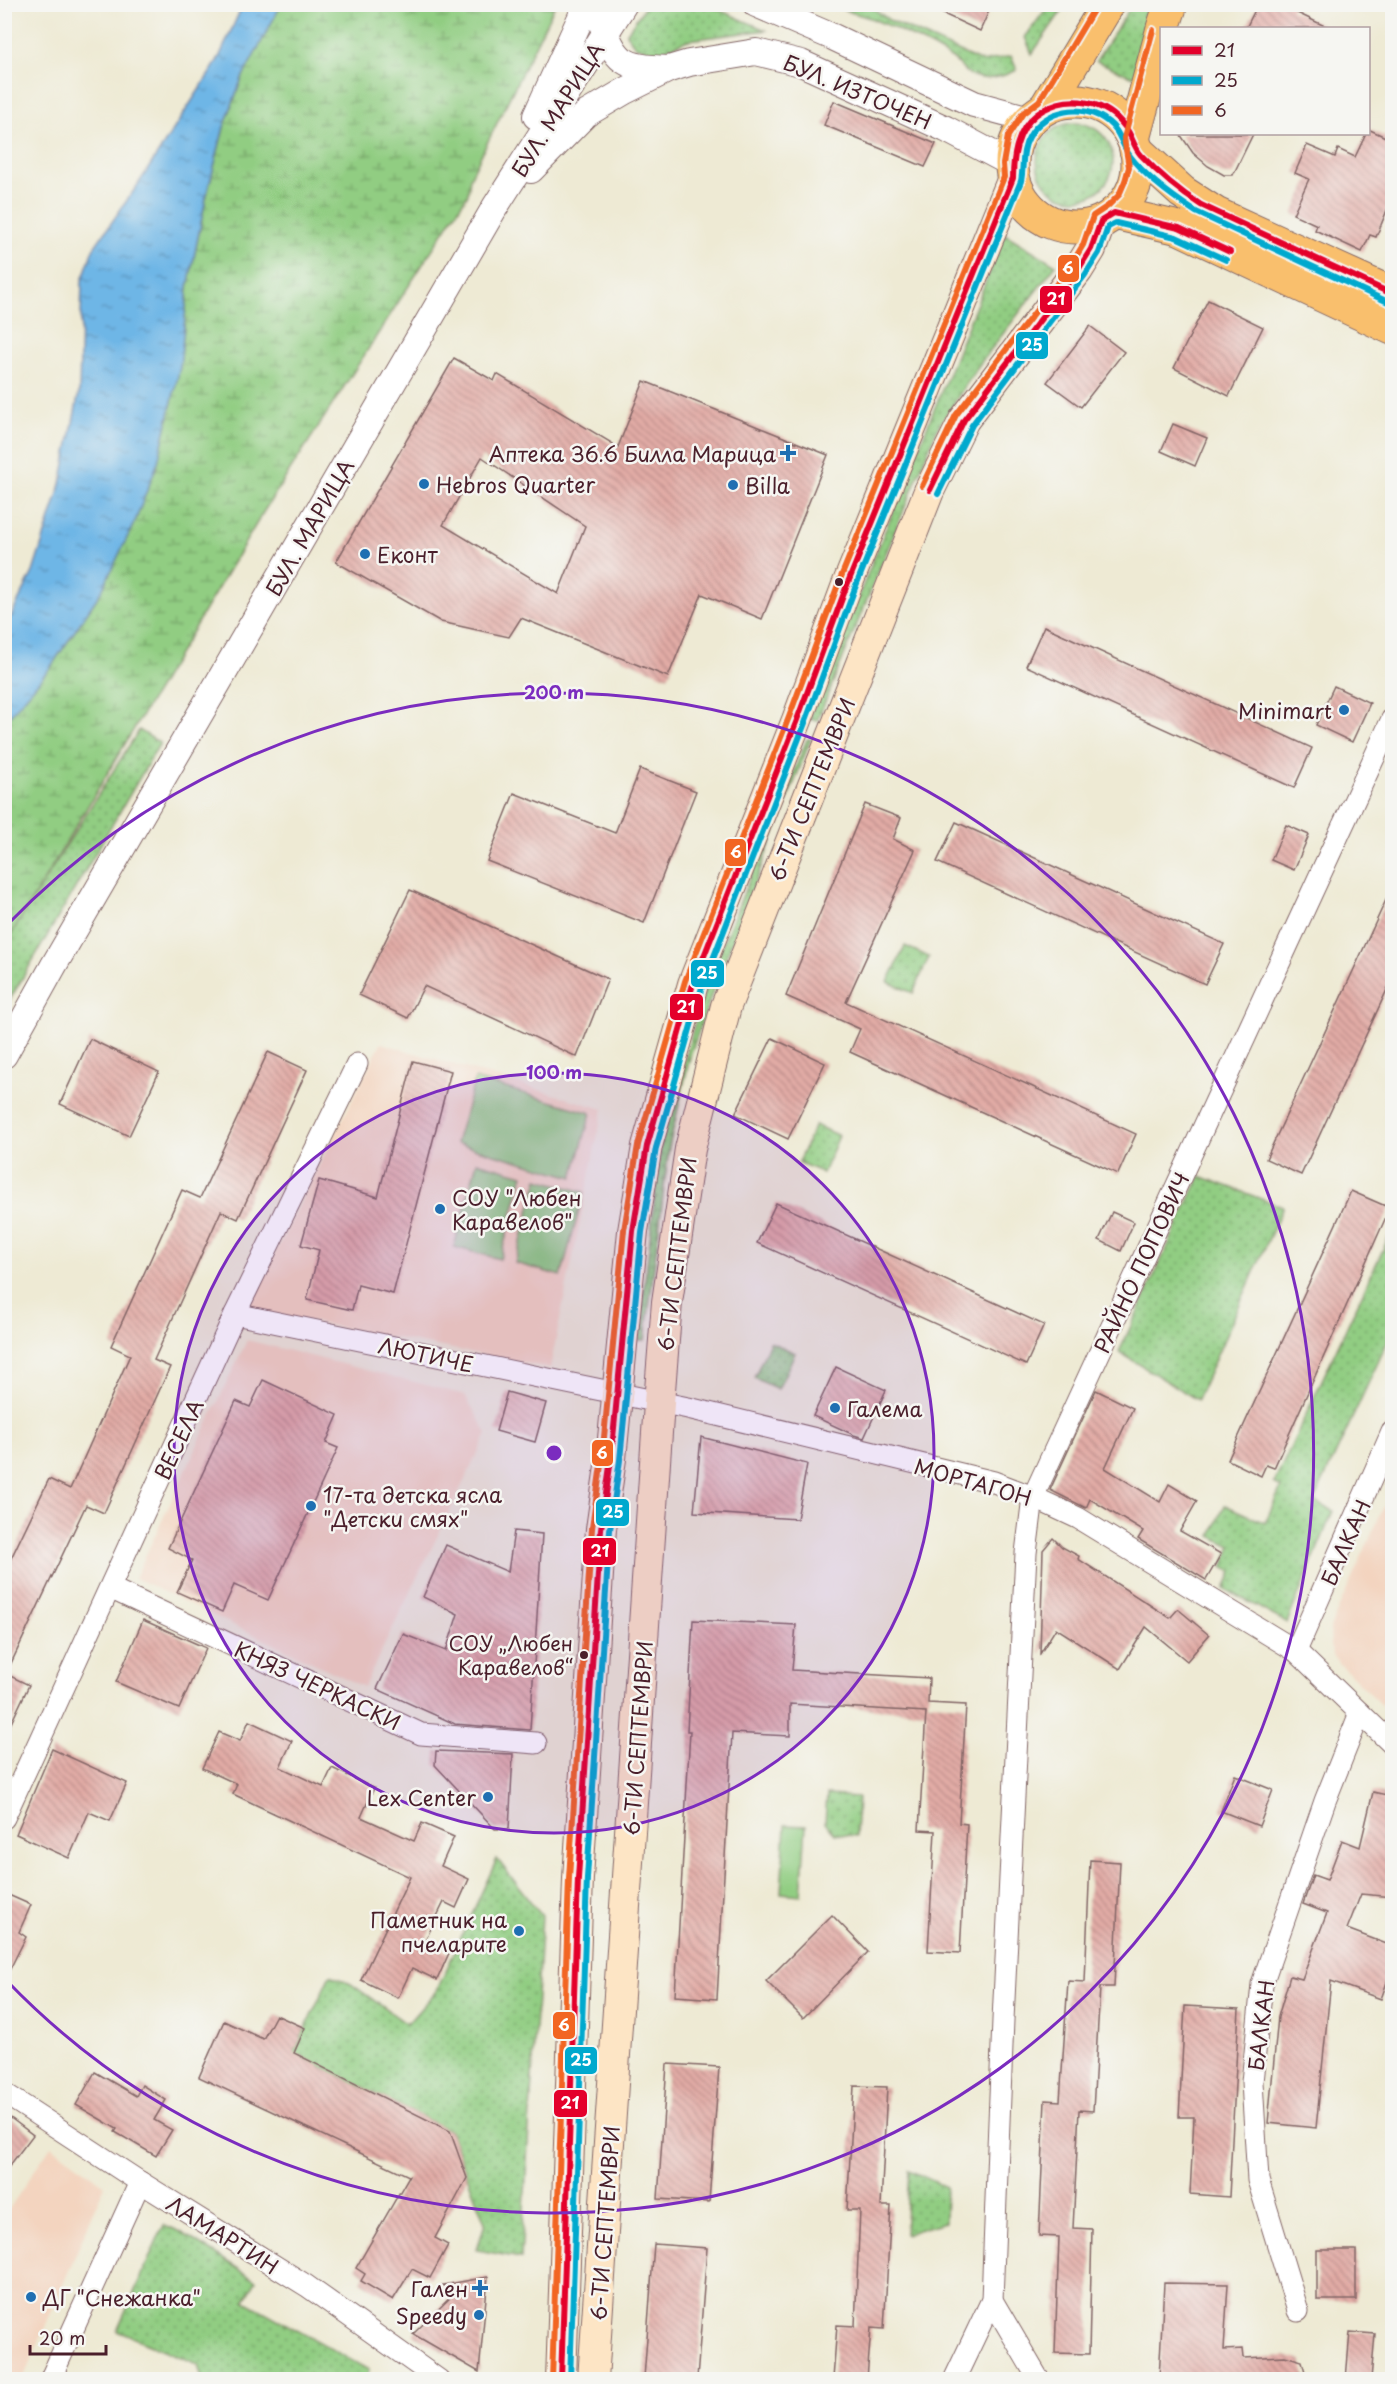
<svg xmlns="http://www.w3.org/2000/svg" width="1397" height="2384" viewBox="0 0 1397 2384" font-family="'Playpen Sans',sans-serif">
	<defs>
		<pattern id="grass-dots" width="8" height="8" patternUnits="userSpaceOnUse" patternTransform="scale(1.5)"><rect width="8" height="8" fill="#91cd82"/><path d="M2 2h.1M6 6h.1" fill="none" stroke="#78a66b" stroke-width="1.8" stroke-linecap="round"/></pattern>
		<pattern id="wetland-marsh" width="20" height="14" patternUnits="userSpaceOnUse" patternTransform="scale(1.5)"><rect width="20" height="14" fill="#91cd82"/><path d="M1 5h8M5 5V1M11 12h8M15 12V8" fill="none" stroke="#78a66b"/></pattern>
		<pattern id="water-ripples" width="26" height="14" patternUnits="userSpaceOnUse" patternTransform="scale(1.5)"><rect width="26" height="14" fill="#6eb6e6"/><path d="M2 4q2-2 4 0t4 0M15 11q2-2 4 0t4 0" fill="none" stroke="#5c93bb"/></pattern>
		<pattern id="building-back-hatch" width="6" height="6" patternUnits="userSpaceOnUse" patternTransform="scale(1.5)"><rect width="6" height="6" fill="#e2aca6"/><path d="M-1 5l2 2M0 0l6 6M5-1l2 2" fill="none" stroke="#b98b87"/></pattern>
	</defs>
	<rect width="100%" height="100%" fill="#f6f6f2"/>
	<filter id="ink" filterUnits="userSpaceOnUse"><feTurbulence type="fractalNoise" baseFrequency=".0167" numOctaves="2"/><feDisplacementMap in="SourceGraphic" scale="12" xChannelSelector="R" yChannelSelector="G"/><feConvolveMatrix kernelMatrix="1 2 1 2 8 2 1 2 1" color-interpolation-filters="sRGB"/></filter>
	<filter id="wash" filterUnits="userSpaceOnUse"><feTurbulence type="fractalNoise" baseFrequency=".008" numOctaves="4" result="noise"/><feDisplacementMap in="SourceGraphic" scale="24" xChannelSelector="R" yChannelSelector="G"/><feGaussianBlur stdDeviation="1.35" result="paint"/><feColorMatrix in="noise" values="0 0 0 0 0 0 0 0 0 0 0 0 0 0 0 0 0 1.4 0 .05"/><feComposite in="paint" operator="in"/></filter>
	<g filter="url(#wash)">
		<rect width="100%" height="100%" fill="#eeead4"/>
		<!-- built -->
		<g fill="#f3d4bf">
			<path d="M381 1043 603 1109 550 1368 247 1309Z"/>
			<path d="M247 1340 465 1395 487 1434 364 1687 135 1578Z"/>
			<path d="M1392 1488V1715L1332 1656 1330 1628Z"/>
			<path d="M51 2146 105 2185 23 2379H5V2215Z"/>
		</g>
		<!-- grass -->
		<g fill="url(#grass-dots)" stroke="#6e7656" stroke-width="1.5">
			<path d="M646 5H708L766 30 688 40 662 51H650L635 46 626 34Z"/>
			<path d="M840 5H869L889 20 982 62 1011 56 1017 70C1004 76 991 81 976 77 962 73 962 65 951 58 926 43 902 31 875 20 864 15 852 14 840 8Z"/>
			<path d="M1049 5H1066L1032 54 1025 37Z"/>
			<path d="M1132 5H1161L1145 82 1096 61Z"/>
			<circle cx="1075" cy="161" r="38"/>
			<path d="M1005 234 1056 265 979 365 938 427 817 721 809 719Z"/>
			<path d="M139 730 160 743 5 1008V943Z"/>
			<path d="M807 739H811L714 988 691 1053 669 1147 645 1340H638L661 1144 705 987Z"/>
			<path d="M905 946 929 957 913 993 888 982Z"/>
			<path d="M815 1125 839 1136 823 1173 798 1162Z"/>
			<path d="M1200 1176 1283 1207 1197 1400 1119 1352Z"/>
			<path d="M1392 1230V1332L1314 1501 1333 1511 1287 1623 1225 1589 1232 1572 1223 1567 1231 1546 1211 1536 1225 1505 1265 1523 1281 1487 1274 1483Z"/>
			<path d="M770 1342 795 1353 778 1389 754 1378Z"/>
			<path d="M827 1795 858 1797 856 1836 835 1834 825 1823Z"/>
			<path d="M497 1859 542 1916 521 2258 477 2250 485 2223 450 2131 294 2053 330 1975 351 1984 407 2024 437 1990Z"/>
			<path d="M909 2170 946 2187 945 2222 905 2234Z"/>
			<path d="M164 2225 179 2231 256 2280 245 2301 369 2370 366 2379H202L198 2364 117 2331Z"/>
		</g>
		<!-- wetland -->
		<path fill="url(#wetland-marsh)" stroke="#6e7656" stroke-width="1.5" d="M281 5H555L470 178 468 194 264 511 5 945V721L50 668 101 592 136 519 158 462 180 367 188 287 206 198 224 127 242 78Z"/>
		<!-- garden -->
		<g fill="#91cd82" stroke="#6e7656" stroke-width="1.5">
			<path d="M475 1079 591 1113 573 1177 456 1143Z"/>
			<path d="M477 1162 523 1175 500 1259 454 1247Z"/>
			<path d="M538 1179 584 1192 561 1276 515 1263Z"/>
			<path d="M785 1825 806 1826 801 1895 781 1893Z"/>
		</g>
		<!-- water -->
		<path fill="url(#water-ripples)" stroke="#5c6a88" stroke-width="1.5" d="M243 4 281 5 242 78 224 127 206 198 188 287 180 367 158 462 136 519 101 592 50 668 5 721V628L33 572 61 484 79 392 82 281 93 249 137 186 217 62Z"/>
		<g id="blocks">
			<!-- building -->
			<g fill="url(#building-back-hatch)" fill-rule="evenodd">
				<path d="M922 4H992L980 31Z"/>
				<path d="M1258 4H1293L1291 10 1329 28H1246Z"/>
				<path d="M834 101 936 144 925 167 824 125Z"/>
				<path d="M1368 129 1392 140V198L1376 237 1370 235 1362 252 1315 230 1317 225 1293 214 1309 179 1295 173 1307 145 1335 157 1338 149 1355 157 1366 134H1368Z"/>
				<path d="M1180 134H1253L1233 175H1224L1208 166 1193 153Z"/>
				<path d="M1208 300 1263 327 1229 396 1174 368Z"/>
				<path d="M1090 326 1124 352 1081 407 1047 382Z"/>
				<path d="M454 358 494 381 497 374 618 447 644 381 828 455 762 619 702 594 668 677 521 618 509 637 441 622 336 562ZM482 457 585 526 558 594 443 525Z"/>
				<path d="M1173 424 1207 438 1195 466 1161 451Z"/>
				<path d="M1044 626 1312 748 1294 788 1026 666Z"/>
				<path d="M1334 686 1370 703 1352 742 1316 725Z"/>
				<path d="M640 769 696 791 644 923 487 861 514 793 615 833Z"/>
				<path d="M865 804 901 818 893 839 915 850 846 1002 1136 1134 1118 1174 850 1052 860 1029 786 996Z"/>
				<path d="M956 822 1224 944 1205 984 937 862Z"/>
				<path d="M1286 825 1309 835 1294 870 1271 860Z"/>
				<path d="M1392 887V979L1301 1175 1266 1159Z"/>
				<path d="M410 890 608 979 577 1057 424 986 408 1018 359 995Z"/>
				<path d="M772 1038 825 1063 788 1139 735 1114Z"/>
				<path d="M90 1039 159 1072 129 1136 60 1104Z"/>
				<path d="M268 1052 307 1070 238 1219 221 1211 154 1360 170 1367 104 1513 86 1505 6 1674 29 1685 4 1738V1573L49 1479 70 1489 130 1355 111 1346 182 1190 200 1198Z"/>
				<path d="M413 1061 451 1071 393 1294 358 1285 352 1310 307 1300 319 1250 301 1245 319 1180 378 1197Z"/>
				<path d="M1351 1191 1390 1208 1274 1468 1266 1465 1261 1476 1228 1460Z"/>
				<path d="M776 1203 1044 1325 1026 1365 757 1243Z"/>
				<path d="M1112 1212 1134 1222 1121 1251 1099 1240Z"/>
				<path d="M836 1367 886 1390 864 1438 854 1435 813 1416Z"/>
				<path d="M263 1380 338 1415 326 1443 338 1448 268 1600 234 1585 222 1612 177 1592 192 1560 168 1548 236 1401 250 1407Z"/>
				<path d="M1096 1390 1133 1408 1105 1468 1160 1502 1169 1484 1197 1501 1180 1531 1221 1554 1206 1580 1138 1539 1143 1531 1090 1499 1086 1508 1050 1490Z"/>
				<path d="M507 1392 546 1403 535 1442 496 1431Z"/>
				<path d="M701 1437 807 1464 797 1519 694 1512Z"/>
				<path d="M514 1531 542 1534 530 1730 455 1724 377 1689 403 1634 446 1651 458 1614 423 1597 446 1545 508 1572Z"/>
				<path d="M1053 1538 1062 1547 1079 1556 1078 1559 1170 1618 1178 1609 1209 1635 1187 1661 1146 1627 1120 1669 1056 1628 1040 1654 1043 1550Z"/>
				<path d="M143 1620 206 1648 179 1709 116 1682Z"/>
				<path d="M693 1620 796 1625 792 1670 929 1678 928 1703 966 1705 959 1823 967 1824 960 1953 928 1951 935 1831 919 1830 926 1712 790 1704V1736L732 1733 717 1999 675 1996 690 1731H687Z"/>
				<path d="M249 1721 292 1741 280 1767 323 1787 332 1768 374 1788 361 1817 414 1841 422 1823 454 1837 441 1866 469 1879 456 1908 444 1902 425 1941 449 1953 437 1980 412 1968 398 1998 361 1980 410 1877 233 1794 237 1784 202 1768 219 1732 240 1741Z"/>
				<path d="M52 1749 127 1783 110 1821 89 1812 69 1858 16 1834Z"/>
				<path d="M436 1751 513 1754 509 1829H495L435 1765Z"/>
				<path d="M1235 1775 1273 1790 1259 1826 1221 1811Z"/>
				<path d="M1373 1792 1392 1796V1897L1361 1894 1347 1929 1392 1946V1968L1381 1999 1331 1981 1316 2128 1268 2123 1278 2017 1290 1976 1302 1979 1327 1913 1303 1904 1313 1875 1327 1880 1342 1840 1360 1847Z"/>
				<path d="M1090 1860 1120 1862 1114 1987H1100L1093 2111 1079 2110 1073 2228 1092 2229 1089 2354 1055 2353 1059 2237 1039 2236 1045 2100 1060 2101 1068 1981 1085 1982Z"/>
				<path d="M4 1893 31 1905 19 1932 26 1937 4 1981Z"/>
				<path d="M832 1915 868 1952 803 2018 766 1981Z"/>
				<path d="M1185 2006 1239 2009 1229 2197 1190 2194 1194 2117H1179Z"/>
				<path d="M276 2015 305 2028 294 2053 450 2131 467 2178 435 2238 448 2245 430 2278 412 2269 393 2300 361 2281 365 2274 356 2268 409 2176 199 2077 224 2021 263 2039Z"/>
				<path d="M667 2064 719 2067 709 2202 658 2199Z"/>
				<path d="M95 2072 136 2096 142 2085 166 2100 154 2120 172 2130 156 2156 115 2132 117 2129 76 2105Z"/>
				<path d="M854 2086 887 2087 881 2206H891L884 2329 871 2328 867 2379H833L837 2325 855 2326 860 2210H847Z"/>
				<path d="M4 2113 33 2135 4 2173Z"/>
				<path d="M654 2244 707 2248 697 2379 644 2378Z"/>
				<rect x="1317" y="2250" width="39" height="50"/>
				<path d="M488 2277 479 2372 413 2334 456 2292 443 2285Z"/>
				<path d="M1164 2283 1228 2284 1224 2350 1243 2349 1244 2358 1285 2356 1302 2361 1307 2379H1159Z"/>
				<path d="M1350 2332 1375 2334 1371 2379H1346Z"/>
			</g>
		</g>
	</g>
	<g filter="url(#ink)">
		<use href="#blocks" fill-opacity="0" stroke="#836666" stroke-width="1.5"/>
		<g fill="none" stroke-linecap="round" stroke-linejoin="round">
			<!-- minor casing -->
			<g stroke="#836666" stroke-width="23">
				<g id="minor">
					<path d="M235 1314 688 1408 994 1482 1033 1497 1078 1518 1296 1651 1392 1744"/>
					<path d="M110 1588 421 1734 536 1743"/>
					<path d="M1296 1651 1392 1432"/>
					<path d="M4 1818 235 1314 357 1064"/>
					<path d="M4 2093 140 2182 307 2286 439 2380"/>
					<path d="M992 2300 1039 2380"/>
					<path d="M1298 2311 1258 2180 1252 2082 1262 1984 1325 1801 1360 1713"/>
					<path d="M50 2380 140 2182"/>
					<path d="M954 2380 992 2300 1003 2020 1026 1553 1033 1497 1392 719"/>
				</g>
			</g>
			<!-- tertiary casing -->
			<g stroke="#836666" stroke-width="28">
				<g id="tertiary">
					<path d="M756 4 833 37 974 104 1030 119"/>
					<path d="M600 19C617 64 622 67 669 69"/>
					<path d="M536 116 587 4"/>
					<path d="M531 170 586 114 625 91 669 69 689 63 756 52 801 63 946 129 1012 164"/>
					<path d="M4 1055 54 965 495 207 624 4"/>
				</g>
			</g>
			<!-- secondary casing -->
			<g stroke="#836666" stroke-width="32">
				<g id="secondary">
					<path d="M561 2380 578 1878 601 1529 611 1459 633 1231 647 1146 693 984 797 720 847 585 1013 178"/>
					<path d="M593 2380 659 1403 667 1302 690 1149 726 1006 929 491 964 420 1078 270 1091 249 1101 221"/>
				</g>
			</g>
			<!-- primary casing -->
			<g stroke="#836666" stroke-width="35">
				<g id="primary">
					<path d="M1163 28 1171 4"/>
					<circle cx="1075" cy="164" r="63"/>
					<path d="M1046 107 1108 4"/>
					<path d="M1133 139 1162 32"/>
					<path d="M1136 150 1182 192 1216 214 1392 294"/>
					<path d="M1114 213 1179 228 1392 328"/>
				</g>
			</g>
			<!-- minor -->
			<use href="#minor" stroke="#fff" stroke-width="21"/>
			<!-- tertiary -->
			<use href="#tertiary" stroke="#fff" stroke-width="26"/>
			<!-- secondary -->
			<use href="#secondary" stroke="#fde5c5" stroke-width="30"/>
			<!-- primary -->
			<use href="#primary" stroke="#f9bf6d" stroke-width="33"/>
			<!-- bus-1 casing -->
			<g stroke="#f6f6f2" stroke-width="10">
				<g id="bus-1">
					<path d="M930 490 964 420 1078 270 1091 249 1101 221 1114 213 1179 228 1230 252"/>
					<path d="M561 2380 578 1878 601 1529 611 1459 633 1231 647 1146 693 984 797 720 847 585 1013 178C1013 152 1018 124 1043 110 1070 94 1106 101 1125 127 1132 135 1133 146 1141 155 1158 173 1179 191 1201 205L1392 294"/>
				</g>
			</g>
			<!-- bus-2 casing -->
			<g stroke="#f6f6f2" stroke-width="10">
				<g id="bus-2">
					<path d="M938 494 972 425 1085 275 1099 253 1108 227 1116 223 1176 237 1226 260"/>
					<path d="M570 2380 587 1878 610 1530 620 1460 642 1232 656 1148 702 987 805 723 855 588 1021 181C1024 166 1021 151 1029 137 1044 109 1084 102 1108 122 1120 131 1121 144 1130 156 1146 178 1173 197 1196 212L1388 302"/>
				</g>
			</g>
			<!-- bus-3 casing -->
			<g stroke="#f6f6f2" stroke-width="10">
				<g id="bus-3">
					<path d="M922 486 956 415 1071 265 1083 245 1093 216 1108 206 1119 195 1125 181 1129 167 1124 138 1153 30"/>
					<path d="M552 2380 569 1878 592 1528 602 1458 624 1230 638 1145 685 981 789 717 839 582 1004 177 1003 164 1008 136 1023 113 1039 101 1097 4"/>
				</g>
			</g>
			<!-- bus-1 -->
			<use href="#bus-1" stroke="#e4002b" stroke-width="6"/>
			<!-- bus-2 -->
			<use href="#bus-2" stroke="#00a9ce" stroke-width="6"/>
			<!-- bus-3 -->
			<use href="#bus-3" stroke="#f26522" stroke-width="6"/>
		</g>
	</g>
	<!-- distance rings -->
	<circle cx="554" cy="1453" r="380" fill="#7b2cbf" fill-opacity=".12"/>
	<g fill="none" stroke="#7b2cbf" stroke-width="3">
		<circle cx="554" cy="1453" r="380"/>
		<path d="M7 925A760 760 0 1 1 7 1981"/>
	</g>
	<!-- markers -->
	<g fill="#1f6fb2" stroke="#f6f6f2" stroke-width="2">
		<path d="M785 444h6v6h6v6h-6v6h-6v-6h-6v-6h6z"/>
		<circle cx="424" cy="484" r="6"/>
		<circle cx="733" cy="485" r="6"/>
		<circle cx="365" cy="554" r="6"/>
		<circle cx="1344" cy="710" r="6"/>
		<circle cx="440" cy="1209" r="6"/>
		<circle cx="835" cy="1408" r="6"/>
		<circle cx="311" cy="1506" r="6"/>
		<circle cx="488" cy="1797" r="6"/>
		<circle cx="519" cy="1931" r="6"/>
		<path d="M477 2279h6v6h6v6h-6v6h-6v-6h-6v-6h6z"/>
		<circle cx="31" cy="2297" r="6"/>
		<circle cx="479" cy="2315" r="6"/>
	</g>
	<g fill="#4a1f2b" stroke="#f6f6f2" stroke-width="2">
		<circle cx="839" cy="582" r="5"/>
		<circle cx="584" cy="1655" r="5"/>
	</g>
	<g text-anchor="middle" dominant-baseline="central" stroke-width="5" stroke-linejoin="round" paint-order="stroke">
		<!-- bus labels -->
		<g font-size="20" fill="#4a1f2b" stroke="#f6f6f2" text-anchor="end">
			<text x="573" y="1643">СОУ „Любен<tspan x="573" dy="24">Каравелов“</tspan></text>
		</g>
		<!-- street labels -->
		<g font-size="21" fill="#4a1f2b" stroke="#f6f6f2">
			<text transform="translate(858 91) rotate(23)">БУЛ. ИЗТОЧЕН</text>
			<text transform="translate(557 109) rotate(-58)">БУЛ. МАРИЦА</text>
			<text transform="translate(309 527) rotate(-60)">БУЛ. МАРИЦА</text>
			<text transform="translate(811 789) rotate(-68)">6-ТИ СЕПТЕМВРИ</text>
			<text transform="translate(676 1254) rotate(-83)">6-ТИ СЕПТЕМВРИ</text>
			<text transform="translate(1141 1262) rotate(-65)">РАЙНО ПОПОВИЧ</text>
			<text transform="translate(426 1354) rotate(12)">ЛЮТИЧЕ</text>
			<text transform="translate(178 1439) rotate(-65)">ВЕСЕЛА</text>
			<text transform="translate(973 1481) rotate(16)">МОРТАГОН</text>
			<text transform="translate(1345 1542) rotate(-66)">БАЛКАН</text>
			<text transform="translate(318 1685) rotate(25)">КНЯЗ ЧЕРКАСКИ</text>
			<text transform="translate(637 1738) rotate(-86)">6-ТИ СЕПТЕМВРИ</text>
			<text transform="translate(1260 2025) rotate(-83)">БАЛКАН</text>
			<text transform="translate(604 2223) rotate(-86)">6-ТИ СЕПТЕМВРИ</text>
			<text transform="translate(223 2234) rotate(32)">ЛАМАРТИН</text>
		</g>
		<!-- poi labels -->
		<g font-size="21" fill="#4a1f2b" stroke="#f6f6f2" text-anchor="start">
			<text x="776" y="453" text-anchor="end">Аптека 36.6 Билла Марица</text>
			<text x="436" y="484">Hebros Quarter</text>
			<text x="745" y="485">Billa</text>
			<text x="377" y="554">Еконт</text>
			<text x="1332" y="710" text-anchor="end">Minimart</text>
			<text x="452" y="1197">СОУ "Любен<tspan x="452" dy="24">Каравелов"</tspan></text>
			<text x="847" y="1408">Галема</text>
			<text x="323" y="1494">17-та детска ясла<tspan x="323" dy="24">"Детски смях"</tspan></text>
			<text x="476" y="1797" text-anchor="end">Lex Center</text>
			<text x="507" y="1919" text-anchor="end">Паметник на<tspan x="507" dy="24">пчеларите</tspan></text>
			<text x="468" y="2288" text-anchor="end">Гален</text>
			<text x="43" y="2297">ДГ "Снежанка"</text>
			<text x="467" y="2315" text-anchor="end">Speedy</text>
		</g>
	</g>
	<circle cx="554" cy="1453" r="9" fill="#7b2cbf" stroke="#f6f6f2" stroke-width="3"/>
	<g font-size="18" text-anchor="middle" font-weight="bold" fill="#7b2cbf" stroke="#f6f6f2" stroke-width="5" stroke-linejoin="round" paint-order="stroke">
		<text x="554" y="699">200 m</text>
		<text x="554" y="1079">100 m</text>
	</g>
	<g stroke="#f6f6f2" stroke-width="2">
		<rect x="1057" y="254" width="23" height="29" rx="6" fill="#f26522"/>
		<rect x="1039" y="285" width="34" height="29" rx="6" fill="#e4002b"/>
		<rect x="1015" y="331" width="34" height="29" rx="6" fill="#00a9ce"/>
		<rect x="724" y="838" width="23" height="29" rx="6" fill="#f26522"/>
		<rect x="690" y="959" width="35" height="29" rx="6" fill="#00a9ce"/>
		<rect x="669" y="993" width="35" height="28" rx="6" fill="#e4002b"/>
		<rect x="591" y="1439" width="23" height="28" rx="6" fill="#f26522"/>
		<rect x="595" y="1498" width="35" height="29" rx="6" fill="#00a9ce"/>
		<rect x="582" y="1537" width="35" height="29" rx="6" fill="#e4002b"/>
		<rect x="552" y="2011" width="24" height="29" rx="6" fill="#f26522"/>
		<rect x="564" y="2046" width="34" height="29" rx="6" fill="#00a9ce"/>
		<rect x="553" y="2089" width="35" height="29" rx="6" fill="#e4002b"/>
	</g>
	<g font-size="16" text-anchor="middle" font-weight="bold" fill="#fff">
		<text x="1068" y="274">6</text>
		<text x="1056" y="305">21</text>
		<text x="1032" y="351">25</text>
		<text x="736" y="858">6</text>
		<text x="707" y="979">25</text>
		<text x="686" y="1013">21</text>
		<text x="602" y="1459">6</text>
		<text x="613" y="1518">25</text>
		<text x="600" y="1557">21</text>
		<text x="564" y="2031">6</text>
		<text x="581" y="2066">25</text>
		<text x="570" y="2109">21</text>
	</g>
	<!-- margin -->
	<rect width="1397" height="2384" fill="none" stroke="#f6f6f2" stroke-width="24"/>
	<!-- legend -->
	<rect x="1160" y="27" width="210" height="108" fill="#f6f6f2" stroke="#b1a0a2" stroke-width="1.5"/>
	<rect x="1172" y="46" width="30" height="9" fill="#e4002b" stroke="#b1a0a2" stroke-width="1.5"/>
	<text x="1214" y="57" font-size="18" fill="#4a1f2b">21</text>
	<rect x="1172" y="76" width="30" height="9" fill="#00a9ce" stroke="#b1a0a2" stroke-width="1.5"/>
	<text x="1214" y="87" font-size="18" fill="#4a1f2b">25</text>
	<rect x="1172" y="106" width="30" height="9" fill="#f26522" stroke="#b1a0a2" stroke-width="1.5"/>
	<text x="1214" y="117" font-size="18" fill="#4a1f2b">6</text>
	<!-- scale -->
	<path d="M30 2345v9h76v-9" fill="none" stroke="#4a1f2b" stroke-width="3"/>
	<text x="39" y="2345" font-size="18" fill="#4a1f2b" stroke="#f6f6f2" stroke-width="4.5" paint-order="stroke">20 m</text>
</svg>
